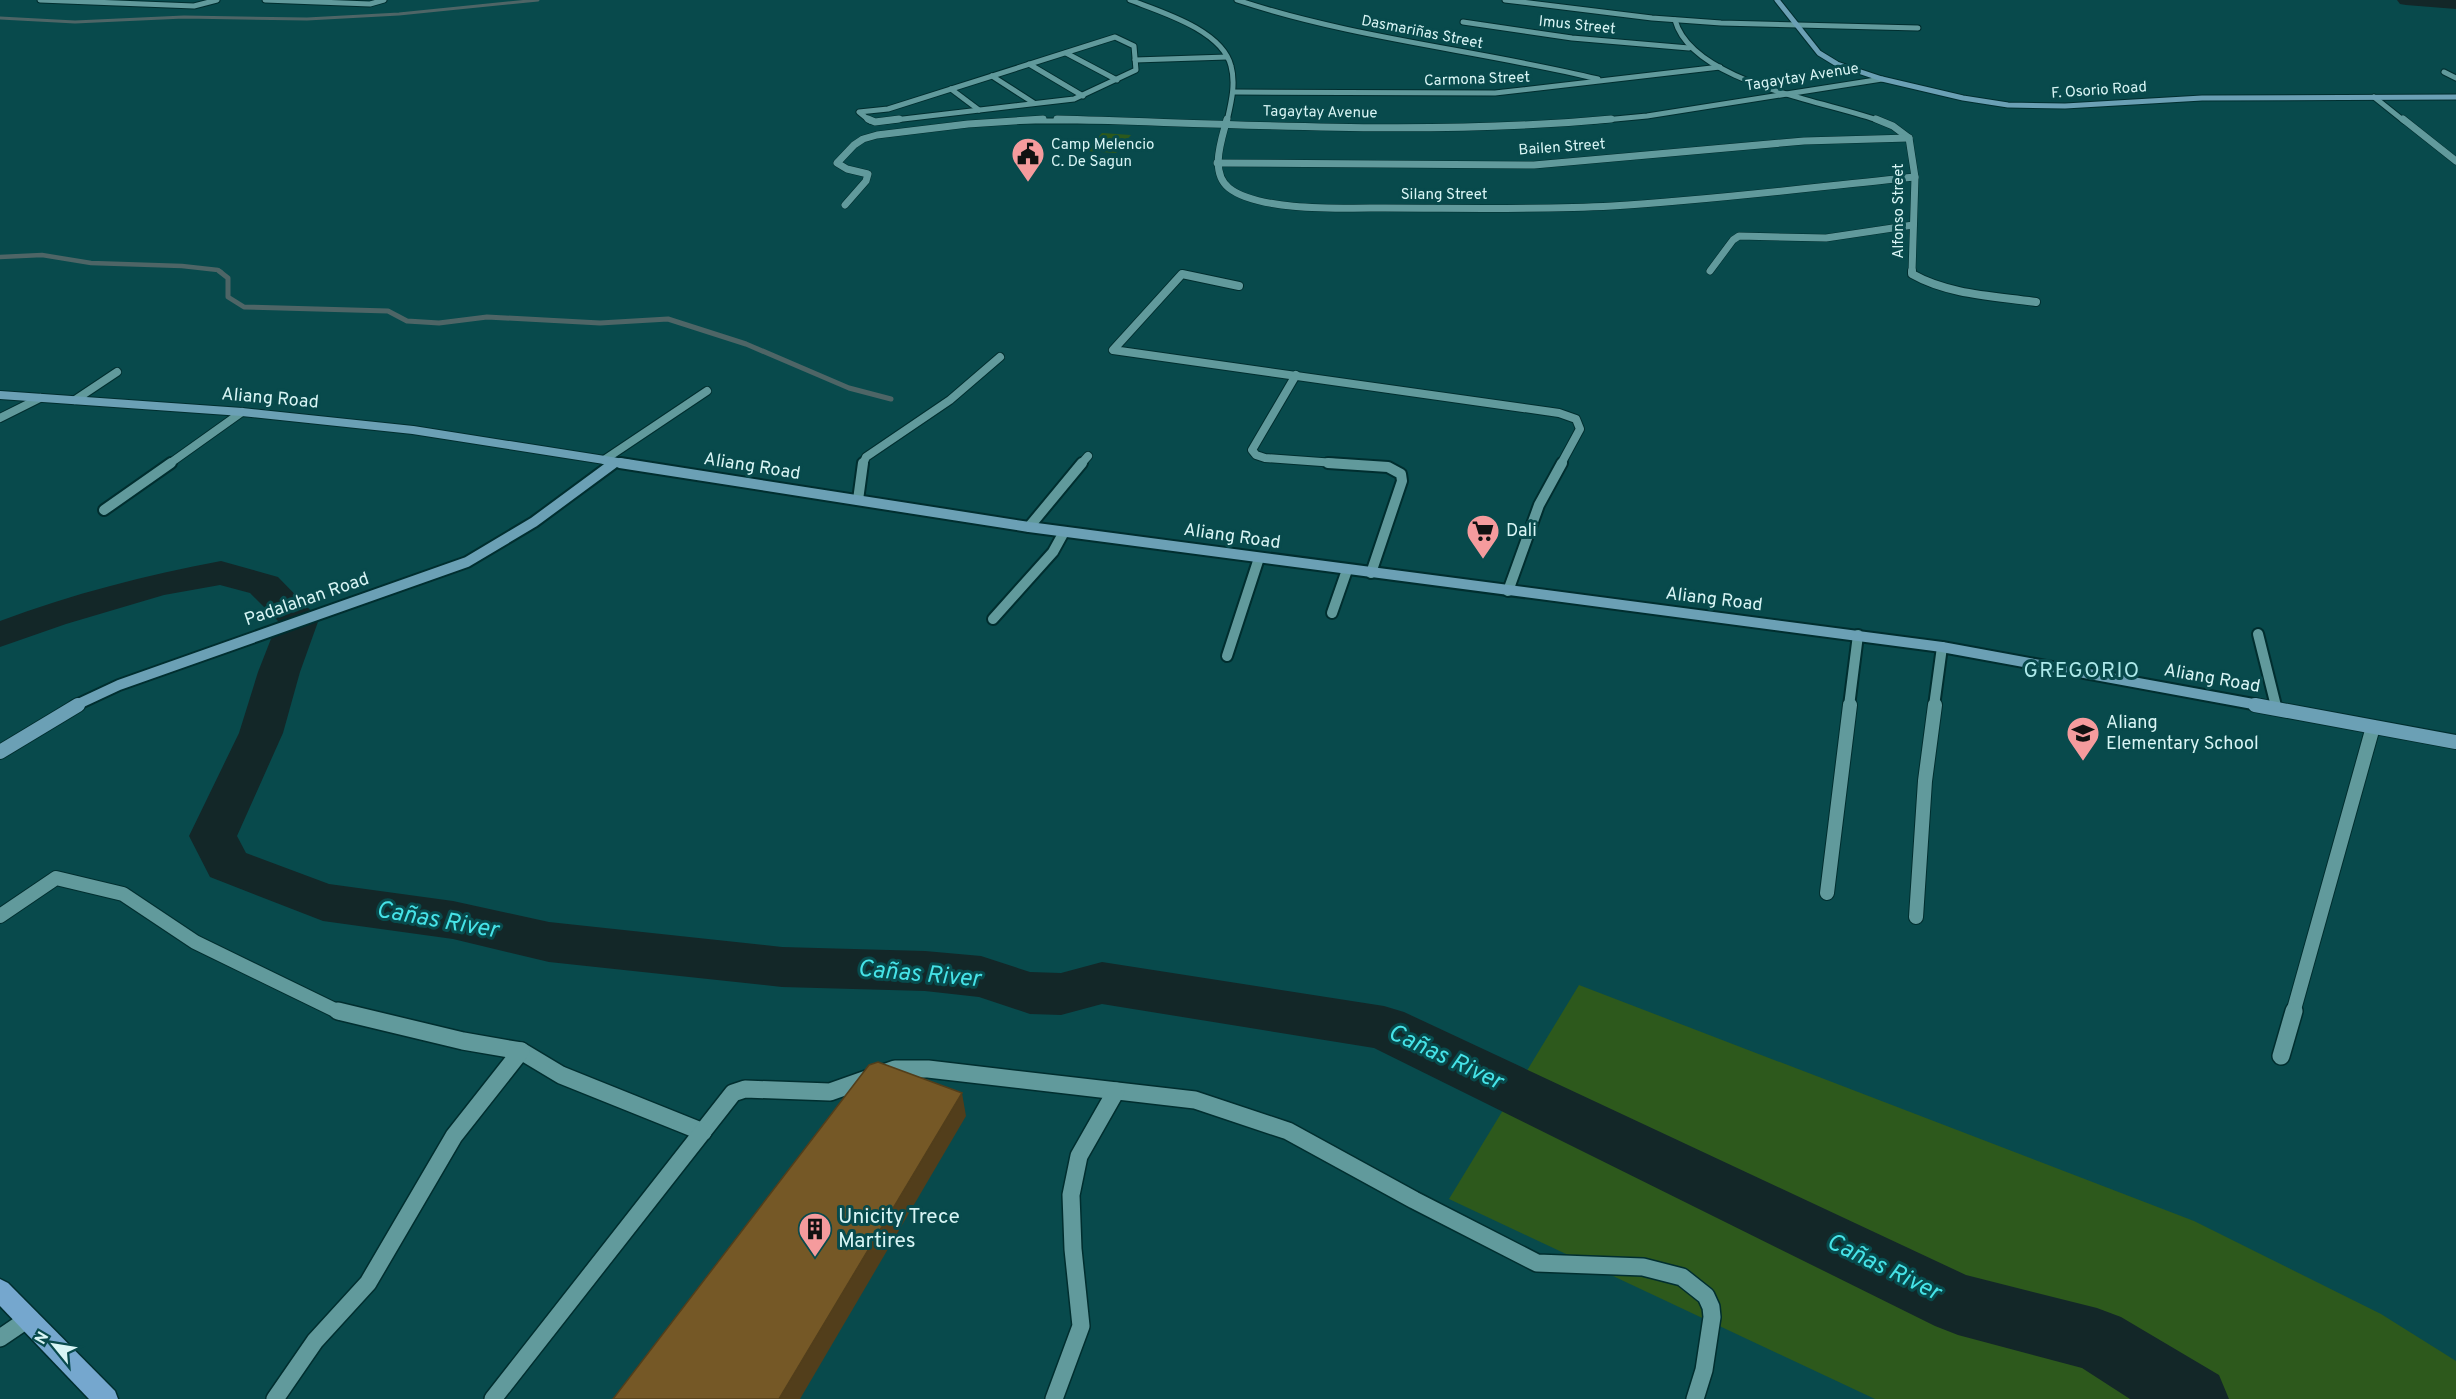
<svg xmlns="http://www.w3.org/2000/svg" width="2456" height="1399" viewBox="0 0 2456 1399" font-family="Overpass,sans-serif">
	<rect width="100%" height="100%" fill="#084a4c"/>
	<!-- green -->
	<g fill="#2d591c">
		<path d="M1102 133 1131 135 1116 153 1086 151Z"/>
		<path d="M1579 985 2194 1221 2381 1314 2456 1361V1399H1875L1449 1199Z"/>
	</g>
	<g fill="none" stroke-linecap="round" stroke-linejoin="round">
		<!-- stream-far2 -->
		<path stroke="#4e6566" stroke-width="3" d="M0 18 75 22 184 17 307 19 399 14 538 0"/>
		<!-- stream-far1 -->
		<path stroke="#4e6566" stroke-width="4.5" d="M0 257 42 255 91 263 182 266 218 270 221 272"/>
		<!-- stream -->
		<path stroke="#4e6566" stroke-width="5" d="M219 271 228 278V297L244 307 388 311 407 321 439 323 487 317 600 323 668 319 746 344 849 388 891 399"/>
		<!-- river -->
		<g fill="#132728" fill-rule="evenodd">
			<path d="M2397 0H2456V9L2406 5 2400 4Z"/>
			<path d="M221 561 278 577 319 619 300 672 283 733 237 836 246 853 329 884 453 901 549 922 782 947 925 951 981 956 1030 972 1061 973 1102 962 1384 1006 1404 1012 1966 1275 2097 1308 2121 1317 2219 1375 2229 1399H2130L2082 1368 1958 1335 1935 1326 1374 1048 1102 1004 1061 1015 1030 1014 979 997 925 991 782 987 549 962 453 939 323 921 210 877 189 836 239 733 258 672 278 621 250 593 220 585 164 595 66 624 0 647V621C72 594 146 575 221 561Z"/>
		</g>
		<!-- street-far5 casing -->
		<g stroke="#002e2f" stroke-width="7">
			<g id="street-far5">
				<path d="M40 0 194 6 217 0"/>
				<path d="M265 0 370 4 384 0"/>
				<path d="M1130 0C1161 12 1222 30 1231 66 1236 84 1231 103 1227 121"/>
				<path d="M1237 0C1355 39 1478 50 1598 79"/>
				<path d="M1505 0 1652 18 1721 23 1918 28"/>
				<path d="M1675 20C1692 83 1826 101 1880 121"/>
				<path d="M1463 22 1572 38 1689 48"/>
				<path d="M1066 53 1117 80"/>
				<path d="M1135 60 1227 57"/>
				<path d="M1029 64 1083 96"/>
				<path d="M2444 72 2456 78"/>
				<path d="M992 76 1034 103"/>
				<path d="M951 89 979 110"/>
				<path d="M1233 92 1495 93 1720 67"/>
				<path d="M2374 97 2404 121"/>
				<path d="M870 121 859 112 888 109 1115 37 1134 46 1136 70 1074 99 886 121"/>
				<path d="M1019 121H1120"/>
				<path d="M1594 121 1647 116 1882 79"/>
			</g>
		</g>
		<!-- street-far4 casing -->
		<g stroke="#002e2f" stroke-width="8">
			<g id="street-far4">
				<path d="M868 119 875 122 899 119"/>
				<path d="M1057 119C1241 124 1427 136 1611 119"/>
				<path d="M1227 119C1222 139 1209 172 1229 188 1259 212 1346 208 1385 208 1460 208 1536 210 1612 206 1713 200 1814 187 1915 177"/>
				<path d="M1876 119 1893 126 1909 138 1915 177 1912 272"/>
				<path d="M2403 119 2456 161"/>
				<path d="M1217 163 1534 165 1804 141 1909 138"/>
				<path d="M845 205 866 181 868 174 847 169 837 163 854 145 863 139 877 135 968 124 1043 119"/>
				<path d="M1710 271 1733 240 1739 236 1826 238 1913 225"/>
			</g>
		</g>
		<!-- street-far3 casing -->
		<g stroke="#002e2f" stroke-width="10">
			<g id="street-far3">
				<path d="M1912 271V274C1949 295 1995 296 2036 302"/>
				<path d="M1239 286 1182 274 1113 350 1559 413 1576 419 1580 429 1561 464"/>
				<path d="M1296 375 1252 450 1256 455 1265 458 1349 464"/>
				<path d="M75 400 117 372"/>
				<path d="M0 418 40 398"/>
				<path d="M604 460 707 391"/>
				<path d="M169 464 242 412"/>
				<path d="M863 464 866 457 950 400 1000 357"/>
				<path d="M1081 464 1088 456"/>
			</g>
		</g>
		<!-- street-far2 casing -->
		<g stroke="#002e2f" stroke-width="14">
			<g id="street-far2">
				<path d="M1328 463 1388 467 1401 474 1402 481 1371 573"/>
				<path d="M858 500 863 463"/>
				<path d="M104 510 171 463"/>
				<path d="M1029 527 1082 463"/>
				<path d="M1508 591 1539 505 1562 463"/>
				<path d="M1332 613 1347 570"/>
				<path d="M993 619 1053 552 1064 532"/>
				<path d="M2258 634 2276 706"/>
				<path d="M1227 656 1259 558"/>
				<path d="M1849 706 1858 635"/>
				<path d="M1934 706 1942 647"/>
			</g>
		</g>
		<!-- street-far1 casing -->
		<g stroke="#002e2f" stroke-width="16">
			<g id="street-far1">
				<path d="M1827 893 1850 705"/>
				<path d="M0 916 56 878 123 894 195 942 341 1013"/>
				<path d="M1916 917 1925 781 1935 705"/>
				<path d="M2293 1013 2373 727"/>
			</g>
		</g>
		<!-- street casing -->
		<g stroke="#002e2f" stroke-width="20">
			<g id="street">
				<path d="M521 1051 561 1075 703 1132"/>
				<path d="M2281 1056 2294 1011"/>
				<path d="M0 1338 28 1319"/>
				<path d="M275 1399 315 1341 368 1283 454 1136 521 1051 463 1041 338 1011"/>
				<path d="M493 1399 733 1093 745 1089 830 1092 895 1069H928L1195 1100 1288 1131 1414 1200 1537 1263 1643 1267 1682 1277 1706 1296 1711 1307 1712 1317 1704 1370 1695 1399"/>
				<path d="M1054 1399 1081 1326 1073 1249 1071 1195 1079 1156 1116 1091"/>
			</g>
		</g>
		<!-- secondary-far3 casing -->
		<g stroke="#002e2f" stroke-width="7">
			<path id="secondary-far3" d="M1777 0 1819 53 1837 64 1882 79 1963 98 2008 105 2065 106 2202 98 2456 97"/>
		</g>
		<!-- secondary-far2 casing -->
		<g stroke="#002e2f" stroke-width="10">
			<g id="secondary-far2">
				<path d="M0 395 242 412 413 430 630 464"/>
				<path d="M612 464 615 462"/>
			</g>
		</g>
		<!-- secondary-far1 casing -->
		<g stroke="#002e2f" stroke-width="14">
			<g id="secondary-far1">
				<path d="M620 463 1029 527 1942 647 2264 706"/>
				<path d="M74 706 119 685 467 562 534 522 614 463"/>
			</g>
		</g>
		<!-- secondary casing -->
		<g stroke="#002e2f" stroke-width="16">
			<g id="secondary">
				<path d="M2255 705 2456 742"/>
				<path d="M0 752 78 705"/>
			</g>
		</g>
		<!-- primary casing -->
		<g stroke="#002e2f" stroke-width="3">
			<path id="primary" d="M0 1279 8 1283 115 1391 118 1399H89L0 1306Z"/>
		</g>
		<!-- street-far5 -->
		<use href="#street-far5" stroke="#619a9c" stroke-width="5"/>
		<!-- street-far4 -->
		<use href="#street-far4" stroke="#619a9c" stroke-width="7"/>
		<!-- street-far3 -->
		<use href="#street-far3" stroke="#619a9c" stroke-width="8"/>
		<!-- street-far2 -->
		<use href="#street-far2" stroke="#619a9c" stroke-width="10"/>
		<!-- street-far1 -->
		<use href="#street-far1" stroke="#619a9c" stroke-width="14"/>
		<!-- street -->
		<use href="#street" stroke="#619a9c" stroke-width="17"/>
		<!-- secondary-far3 -->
		<use href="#secondary-far3" stroke="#6ba0b5" stroke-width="5"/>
		<!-- secondary-far2 -->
		<use href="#secondary-far2" stroke="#6ba0b5" stroke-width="8"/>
		<!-- secondary-far1 -->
		<use href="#secondary-far1" stroke="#6ba0b5" stroke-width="10"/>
		<!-- secondary -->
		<use href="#secondary" stroke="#6ba0b5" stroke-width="14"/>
		<!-- primary -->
		<use href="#primary" fill="#75a7ce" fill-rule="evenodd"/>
	</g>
	<!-- shaded-wall -->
	<path fill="#523e1b" d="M962 1093 966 1116 800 1399H779Z"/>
	<!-- building -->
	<path fill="#755826" stroke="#523e1b" stroke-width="1.5" d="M878 1062 962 1093 779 1399H613L869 1065Z"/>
	<!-- icons -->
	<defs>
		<g id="civic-pin" transform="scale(1.725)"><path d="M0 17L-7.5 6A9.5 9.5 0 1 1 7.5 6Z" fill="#f59b9d" stroke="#084a4c"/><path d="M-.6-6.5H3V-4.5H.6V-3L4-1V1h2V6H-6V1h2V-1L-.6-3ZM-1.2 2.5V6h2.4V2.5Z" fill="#111"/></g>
		<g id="supermarket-pin" transform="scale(1.725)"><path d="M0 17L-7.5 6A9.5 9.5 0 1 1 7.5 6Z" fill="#f59b9d" stroke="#084a4c"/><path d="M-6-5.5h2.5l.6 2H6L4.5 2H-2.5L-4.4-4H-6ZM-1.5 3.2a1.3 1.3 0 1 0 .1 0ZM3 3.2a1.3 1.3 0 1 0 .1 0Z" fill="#111"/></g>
		<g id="school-pin" transform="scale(1.725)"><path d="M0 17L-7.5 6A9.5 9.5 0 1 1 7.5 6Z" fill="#f59b9d" stroke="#084a4c"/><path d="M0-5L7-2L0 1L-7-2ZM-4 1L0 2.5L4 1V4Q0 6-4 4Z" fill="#111"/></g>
		<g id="building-pin" transform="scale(1.725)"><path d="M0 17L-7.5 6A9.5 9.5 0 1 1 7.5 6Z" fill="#f59b9d" stroke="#084a4c"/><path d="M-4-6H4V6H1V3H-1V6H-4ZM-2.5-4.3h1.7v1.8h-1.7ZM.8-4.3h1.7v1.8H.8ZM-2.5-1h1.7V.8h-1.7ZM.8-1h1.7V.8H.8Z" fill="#111"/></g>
	</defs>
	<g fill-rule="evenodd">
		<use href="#civic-pin" x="1028" y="154"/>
		<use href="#supermarket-pin" x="1483" y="531"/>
		<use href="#school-pin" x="2083" y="733"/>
		<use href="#building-pin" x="815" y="1229"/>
	</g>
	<g text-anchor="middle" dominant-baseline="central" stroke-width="6" stroke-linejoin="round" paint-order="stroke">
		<!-- far-street labels -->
		<g font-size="15" fill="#d8f5f5" stroke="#084a4c">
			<text transform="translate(1577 26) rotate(6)">Imus Street</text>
			<text transform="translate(1422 33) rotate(11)">Dasmariñas Street</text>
			<text transform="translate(1802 78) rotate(-9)">Tagaytay Avenue</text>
			<text transform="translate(1477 80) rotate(-2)">Carmona Street</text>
			<text transform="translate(2099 91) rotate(-4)">F. Osorio Road</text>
			<text transform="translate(1320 113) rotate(1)">Tagaytay Avenue</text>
			<text transform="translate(1562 148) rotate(-4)">Bailen Street</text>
			<text x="1444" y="195">Silang Street</text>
			<text transform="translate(1899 211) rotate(-90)">Alfonso Street</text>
		</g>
		<!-- far-poi labels -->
		<g font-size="15" fill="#d8f5f5" stroke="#084a4c" text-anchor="start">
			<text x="1051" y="145">Camp Melencio<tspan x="1051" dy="17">C. De Sagun</tspan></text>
		</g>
		<!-- street labels -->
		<g font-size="18" fill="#d8f5f5" stroke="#084a4c">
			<text transform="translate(270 399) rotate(5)">Aliang Road</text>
			<text transform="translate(752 467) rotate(9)">Aliang Road</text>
			<text transform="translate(1232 537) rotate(8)">Aliang Road</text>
			<text transform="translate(307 600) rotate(-19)">Padalahan Road</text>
			<text transform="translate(1714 600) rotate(7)">Aliang Road</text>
			<text transform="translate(2212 679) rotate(10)">Aliang Road</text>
		</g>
		<!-- poi labels -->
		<g font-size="18" fill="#d8f5f5" stroke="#084a4c" text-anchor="start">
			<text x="1506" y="531">Dali</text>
			<text x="2106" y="723">Aliang<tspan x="2106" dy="21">Elementary School</tspan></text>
		</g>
		<!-- quarter labels -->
		<g font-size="21" letter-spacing="1.5" fill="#aeeaeb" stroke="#084a4c">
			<text x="2082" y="671">GREGORIO</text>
		</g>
		<!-- near-poi labels -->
		<g font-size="21" fill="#d8f5f5" stroke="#084a4c" text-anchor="start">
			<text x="838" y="1217">Unicity Trece<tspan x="838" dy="24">Martires</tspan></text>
		</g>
		<!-- near-water labels -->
		<g font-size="24" font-style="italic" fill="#46e3e8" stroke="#084a4c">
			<text transform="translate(437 921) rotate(10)">Cañas River</text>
			<text transform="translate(919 975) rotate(5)">Cañas River</text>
			<text transform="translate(1445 1058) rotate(25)">Cañas River</text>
			<text transform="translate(1883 1268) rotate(26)">Cañas River</text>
		</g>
	</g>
	<!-- north arrow -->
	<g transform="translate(54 1345) rotate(300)" stroke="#084a4c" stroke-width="4.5" paint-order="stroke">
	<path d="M0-4.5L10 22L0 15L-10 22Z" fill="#d8f5f5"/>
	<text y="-9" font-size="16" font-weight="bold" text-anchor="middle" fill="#d8f5f5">N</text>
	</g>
</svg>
